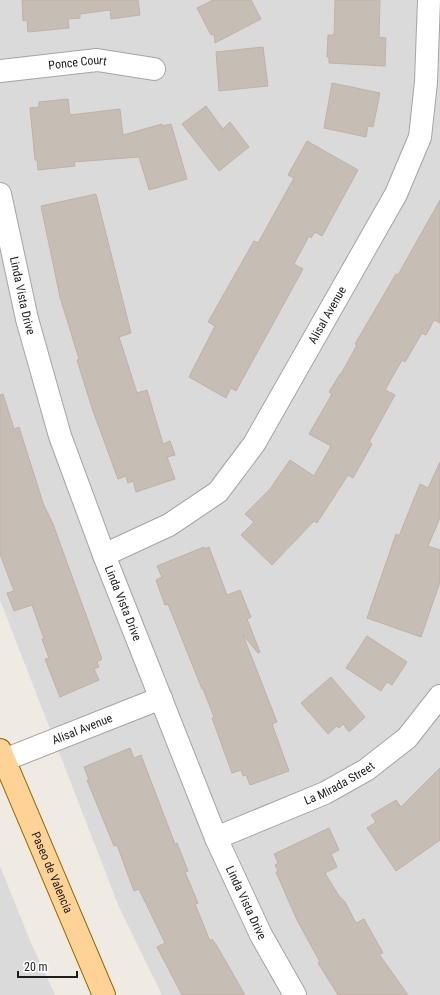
<svg xmlns="http://www.w3.org/2000/svg" width="440" height="995" viewBox="0 0 440 995" font-family="'Roboto Condensed',sans-serif">
	<rect width="100%" height="100%" fill="#efebe2"/>
	<!-- residential -->
	<g fill="#dbdada">
		<path d="M0 0H440V995H162L119 907 0 600Z"/>
		<path d="M0 866 31 943 55 995H0Z"/>
	</g>
	<!-- building -->
	<g fill="#c6bdb5" stroke="#c1b1a4">
		<path d="M22 0H138L140 15 111 19 110 10 80 14V18L68 19 69 28 28 32 27 20 23 21Z"/>
		<path d="M213 0H251L261 19 215 43 214 34 211 35 197 8Z"/>
		<path d="M335 0H380L379 37 386 38 385 66 329 63V57H327L328 35H334Z"/>
		<path d="M263 47 268 86 219 91 216 52Z"/>
		<path d="M332 83 380 93 373 127 368 126 366 137 324 128Z"/>
		<path d="M68 99 70 115 120 109 123 135 162 124V126L171 124 187 179 149 190 139 157 74 162 75 166 38 170 37 160H35L30 108 39 107V102Z"/>
		<path d="M206 106 223 129 230 122 249 147 219 171 182 124Z"/>
		<path d="M307 141 358 170 322 236 315 232 311 238 309 236 294 264 303 269 236 391 231 388 226 398 189 377 215 326 208 322 254 241 258 243 294 178 288 175Z"/>
		<path d="M96 194 131 333 119 337 137 393 147 390 163 444 170 441 175 455 167 457 175 479 136 492 133 481 128 483 126 476 118 479 92 408 77 360 79 359 60 297 41 206Z"/>
		<path d="M440 200V323L434 320 426 335 422 333 405 362 402 360 385 390 395 395 369 442 372 444 353 478 348 475 317 523 314 521 272 565 241 535 254 522 245 514 270 489 290 460 314 476 331 446 309 434 332 394 329 392 340 374H341L357 345 355 344 396 274 398 275Z"/>
		<path d="M3 394 14 429 19 427 43 503 53 524 102 659 97 662 99 667 94 669 99 680 60 697 45 659 49 658 42 639H44L32 605 14 611 7 593 14 591 0 554V395Z"/>
		<path d="M440 462V518L428 546 440 550V582L421 637 367 618 396 534 399 536 420 484 428 488Z"/>
		<path d="M204 547 205 549 209 547 227 595 240 590 251 617 247 619 260 652 258 653 243 635 277 722 272 724 289 771 250 785 246 775 243 776 241 770 232 773 212 718 214 717 203 689H202L168 604 165 605 156 580 162 577 157 566Z"/>
		<path d="M367 636 407 662 392 685 387 682 381 691 346 668Z"/>
		<path d="M331 677 365 717 349 732 343 724 339 728 337 726 328 734 301 703Z"/>
		<path d="M130 748 134 758 141 755 175 844 177 843 188 871 185 872 198 903 195 904 210 941 212 939 217 946 245 995H182L157 947 165 943 139 889 134 891 117 845 114 846 87 780H89L84 767Z"/>
		<path d="M440 768V840L396 871 367 828 376 822 371 815 396 800 401 807Z"/>
		<path d="M329 828 339 850 331 854 337 867 325 873 339 896 345 902 356 923 364 919 383 953 379 954 408 995H338L318 963 320 962 297 920 276 872 278 871 275 865 278 863 274 854Z"/>
	</g>
	<g fill="none" stroke-linecap="round" stroke-linejoin="round">
		<!-- minor casing -->
		<g stroke="#a4a4a4" stroke-width="24">
			<g id="minor">
				<path id="s1" d="M0 71 97 60 154 69"/>
				<path id="s2" d="M0 194 27 319 60 436 104 555 216 838 261 935 295 995"/>
				<path id="s3" d="M104 555 169 525 218 492 254 444 396 194 420 137 426 82 429 0"/>
				<path id="s4" d="M4 760 161 698"/>
				<path id="s5" d="M216 838 325 793 366 770 407 738 440 696"/>
			</g>
		</g>
		<!-- major casing -->
		<g stroke="#966500" stroke-width="24">
			<g id="major">
				<path id="s6" d="M0 750 104 995"/>
			</g>
		</g>
		<!-- minor -->
		<use href="#minor" stroke="#fff" stroke-width="22"/>
		<!-- major -->
		<use href="#major" stroke="#ffd397" stroke-width="22"/>
	</g>
	<g text-anchor="middle" dominant-baseline="central" stroke-width="3" stroke-linejoin="round" paint-order="stroke">
		<!-- street labels -->
		<g font-size="12" fill="#1d1d1d" stroke="#fff">
			<text stroke="none"><textPath href="#s1" startOffset="78">Ponce Court</textPath></text>
			<text stroke="none"><textPath href="#s2" startOffset="104">Linda Vista Drive</textPath></text>
			<text stroke="none"><textPath href="#s3" startOffset="339">Alisal Avenue</textPath></text>
			<text stroke="none"><textPath href="#s2" startOffset="428">Linda Vista Drive</textPath></text>
			<text stroke="none"><textPath href="#s4" startOffset="84">Alisal Avenue</textPath></text>
			<text stroke="none"><textPath href="#s5" startOffset="135">La Mirada Street</textPath></text>
			<text stroke="none"><textPath href="#s6" startOffset="133">Paseo de Valencia</textPath></text>
			<text stroke="none"><textPath href="#s2" startOffset="752">Linda Vista Drive</textPath></text>
		</g>
	</g>
	<!-- scale -->
	<path d="M18 971v6h59v-6" fill="none" stroke="#1d1d1d" stroke-width="2"/>
	<text x="24" y="971" font-size="12" fill="#1d1d1d" stroke="#ffffff" stroke-width="3" paint-order="stroke">20 m</text>
</svg>
